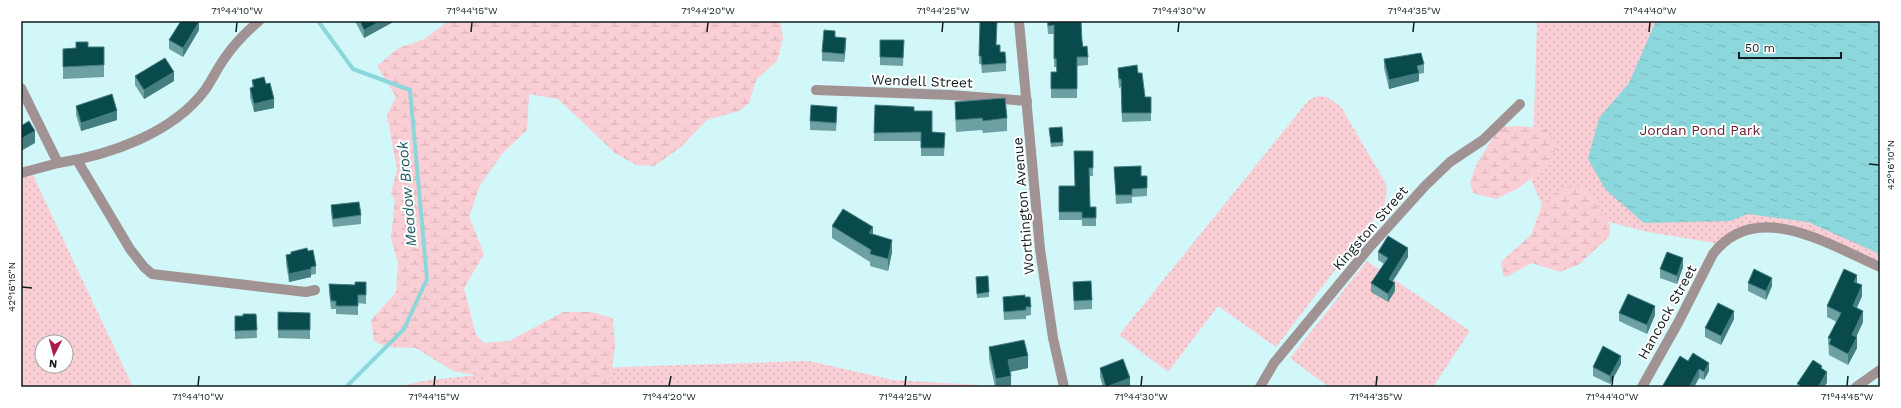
<svg xmlns="http://www.w3.org/2000/svg" width="1901" height="408" viewBox="0 0 1901 408" font-family="'Work Sans',sans-serif">
	<defs>
		<pattern id="grass-dots" width="8" height="8" patternUnits="userSpaceOnUse"><rect width="8" height="8" fill="#faced5"/><path d="M2 2h.1M6 6h.1" fill="none" stroke="#d5b0b6" stroke-width="1.8" stroke-linecap="round"/></pattern>
		<pattern id="wetland-marsh" width="20" height="14" patternUnits="userSpaceOnUse"><rect width="20" height="14" fill="#faced5"/><path d="M1 5h8M5 5V1M11 12h8M15 12V8" fill="none" stroke="#d5b0b6"/></pattern>
		<pattern id="water-ripples" width="26" height="14" patternUnits="userSpaceOnUse"><rect width="26" height="14" fill="#8cd7dc"/><path d="M2 4q2-2 4 0t4 0M15 11q2-2 4 0t4 0" fill="none" stroke="#78b8bc"/></pattern>
	</defs>
	<rect width="100%" height="100%" fill="#d1f7f9"/>
	<!-- grass -->
	<g fill="url(#grass-dots)" fill-rule="evenodd">
		<path d="M1537 21H1880V267L1814 238 1754 228 1721 244 1648 232 1542 205 1532 182Z"/>
		<path d="M1320 96 1327 97 1341 107 1385 182 1387 190 1384 206 1276 347 1218 306 1168 372 1119 335 1303 107 1310 99Z"/>
		<path d="M28 165 133 387H21V168ZM42 342H66V366H42Z"/>
		<path d="M1367 261 1470 331 1433 387H1329L1290 358Z"/>
		<path d="M809 361 893 380 980 385V387H396L429 380 529 370Z"/>
	</g>
	<!-- wetland -->
	<g fill="url(#wetland-marsh)">
		<path d="M448 21H780L783 39 777 61 756 80 749 103 739 111 707 120 681 147 654 166 636 165 615 153 558 99 529 94 527 130 502 154 480 185 469 217 484 254 464 288 476 335 484 343 509 341 563 312H591L613 318 615 346 609 387H493L485 377 453 371 416 348 386 347 374 341 371 320 396 292 398 263 391 238 395 200 391 193 397 169 387 115 396 97 377 66 399 48 425 39Z"/>
		<path d="M1519 126 1544 129 1559 145 1541 171 1517 189 1496 199 1473 193 1470 183 1477 163 1500 127Z"/>
		<path d="M1576 185 1597 199 1598 209 1610 225V236L1578 265 1560 272 1532 263 1506 277 1503 275 1501 262 1531 235 1542 205 1561 189Z"/>
	</g>
	<!-- water -->
	<path fill="url(#water-ripples)" d="M1656 21H1880V254L1808 222 1748 214 1730 221 1644 223 1605 189 1588 159 1599 118 1629 83Z"/>
	<g fill="none" stroke-linecap="round" stroke-linejoin="round">
		<!-- stream -->
		<path stroke="#8cd7dc" stroke-width="4" d="M318 21 353 69 410 90 427 279 404 329 346 387"/>
		<!-- minor -->
		<g stroke="#a19294" stroke-width="10">
			<path d="M1019 21 1040 249 1053 338 1064 387"/>
			<path d="M21 88 58 163 21 173"/>
			<path d="M816 90 951 95 1027 101"/>
			<path d="M77 160 130 249 144 267 152 274 306 292 315 290"/>
			<path d="M58 163C110 155 173 133 205 90 212 80 217 69 224 59 234 44 246 32 259 21"/>
			<path d="M1260 387 1274 363 1369 248 1425 186 1450 162 1483 140 1520 104"/>
			<path d="M1642 387 1679 321 1713 254C1756 197 1831 246 1880 267"/>
			<path d="M1856 387 1880 370"/>
		</g>
	</g>
	<!-- wall -->
	<g fill="#6da0a3">
		<path d="M356 21H395L364 38 356 23Z"/>
		<path d="M980 21 996 45 1006 63V71L982 73 981 64H979Z"/>
		<path d="M1047 21 1082 41 1083 47 1088 57V65L1077 66V98H1051V72H1056V67H1054V34H1048Z"/>
		<path d="M199 30 183 57 169 49V40Z"/>
		<path d="M835 37 846 46 844 62 822 61V52Z"/>
		<path d="M880 40H904L903 66 880 65Z"/>
		<path d="M88 47H104V77L63 79V49L76 48Z"/>
		<path d="M1384 59 1424 64V73L1419 74V81L1389 89 1384 68Z"/>
		<path d="M1118 68 1138 73 1145 97H1151V121L1122 122 1121 87 1119 88 1118 76Z"/>
		<path d="M135 76 174 81 144 99 135 85Z"/>
		<path d="M252 80 266 84 274 108 254 112 250 97V88H252Z"/>
		<path d="M955 102 1007 118V131L983 133 982 130 956 132 955 114Z"/>
		<path d="M875 105 914 111 932 132 945 133 944 156H921V141H874Z"/>
		<path d="M76 106 117 120 81 131 76 115Z"/>
		<path d="M837 115 836 131 810 130V121Z"/>
		<path d="M1049 128 1063 142V146L1051 147Z"/>
		<path d="M1093 151V176H1090V207H1096V226H1082V220H1059V186H1075Z"/>
		<path d="M1114 167 1141 176H1147V196L1132 197V203L1116 204Z"/>
		<path d="M331 205 361 215V224L333 227 331 213Z"/>
		<path d="M832 226 873 235 892 252 888 271 870 266V262L832 238Z"/>
		<path d="M308 251 316 266V274L311 275V277L289 282 286 263V255L291 254V252Z"/>
		<path d="M1378 252 1408 257 1393 281 1395 291 1388 302 1371 292V283L1384 264 1378 260Z"/>
		<path d="M1683 267 1677 284 1660 278V269Z"/>
		<path d="M976 277 989 292V297L977 298Z"/>
		<path d="M366 282V304L358 303V315L336 314V309H331L329 292V284L355 285Z"/>
		<path d="M1073 282 1092 300V309L1074 310Z"/>
		<path d="M1748 283 1772 286 1766 300 1748 291Z"/>
		<path d="M1857 283 1862 296 1856 308 1863 322 1856 337 1857 348 1848 365 1829 355 1828 338 1837 322 1827 317V306Z"/>
		<path d="M1003 297 1031 307V315L1026 316V319L1004 320 1003 305Z"/>
		<path d="M278 312 310 313V339L278 338Z"/>
		<path d="M1619 313 1655 315 1647 334 1619 321Z"/>
		<path d="M256 314 257 338 235 339V316H243Z"/>
		<path d="M1734 319 1721 345 1705 337V328Z"/>
		<path d="M989 347 1028 368 1010 372 1011 387H995L989 359Z"/>
		<path d="M1688 361 1709 371 1704 380 1699 378 1694 387H1662Z"/>
		<path d="M1621 364 1610 384 1593 376V367Z"/>
		<path d="M1100 368 1130 386 1127 387H1103L1100 377Z"/>
	</g>
	<!-- shaded-wall -->
	<g fill="#457e81">
		<path d="M381 21H395L364 38V30Z"/>
		<path d="M199 22V30L183 57V48Z"/>
		<path d="M846 38V46L844 62V54Z"/>
		<path d="M174 72V81L144 99V90Z"/>
		<path d="M1419 73V81L1389 89V80Z"/>
		<path d="M274 99V108L254 112V104Z"/>
		<path d="M117 111V120L81 131V123Z"/>
		<path d="M35 131V143L21 151V139Z"/>
		<path d="M873 227V239L869 233Z"/>
		<path d="M892 240V252L888 271V259Z"/>
		<path d="M1408 248V257L1389 287V279Z"/>
		<path d="M1683 258V267L1677 284V276Z"/>
		<path d="M311 269V277L289 282V274Z"/>
		<path d="M1857 275V286L1854 282Z"/>
		<path d="M1772 278V286L1766 300V291Z"/>
		<path d="M1395 283V291L1388 302V294Z"/>
		<path d="M1862 285V296L1853 317V306Z"/>
		<path d="M1655 306V315L1647 334V325Z"/>
		<path d="M1734 311V319L1721 345V336Z"/>
		<path d="M1863 311V322L1852 346V335Z"/>
		<path d="M1857 337V348L1848 365V354Z"/>
		<path d="M1028 356V368L1008 372V360Z"/>
		<path d="M1621 356V364L1610 384V376Z"/>
		<path d="M1709 363V371L1704 380V372Z"/>
		<path d="M1699 369V378L1694 387H1689Z"/>
		<path d="M1827 372V383L1824 387H1818Z"/>
		<path d="M1011 376V387H996V379Z"/>
		<path d="M1130 378V386L1127 387H1106Z"/>
	</g>
	<!-- building -->
	<g fill="#094a4d" stroke="#457e81">
		<path d="M181 21H198L199 22 183 48 169 40Z"/>
		<path d="M360 21H381L364 30Z"/>
		<path d="M980 21H997L996 45H1000V52H1005L1006 63 982 65 981 56H979Z"/>
		<path d="M1048 21H1081L1082 41 1083 47 1087 46 1088 57H1077V89H1051V72H1057L1056 58 1054 59V25L1048 26Z"/>
		<path d="M824 30 835 31V37L846 38 844 54 822 52Z"/>
		<path d="M880 40H904L903 58 880 57Z"/>
		<path d="M76 42H88V47H104V65L63 67V49L76 48Z"/>
		<path d="M1421 53 1424 64 1417 66 1419 73 1389 80 1384 59Z"/>
		<path d="M165 58 174 72 144 90 135 76Z"/>
		<path d="M1137 65 1138 73H1142L1145 97H1151V113H1122L1121 79H1119L1118 68Z"/>
		<path d="M264 77 266 84 270 83 274 99 254 104 250 88 254 87 252 80Z"/>
		<path d="M112 94 117 111 81 123 76 106Z"/>
		<path d="M1005 98 1007 118 983 121 982 118 956 120 955 102Z"/>
		<path d="M811 105 837 107 836 123 810 121Z"/>
		<path d="M875 105 914 107V111H932V132L945 133 944 148H921V132L874 133Z"/>
		<path d="M29 121 35 131 21 139V126Z"/>
		<path d="M1062 127 1063 142 1051 143 1049 128Z"/>
		<path d="M1074 151H1093V168H1089L1090 207H1096V218H1082V212H1059V186H1075Z"/>
		<path d="M1141 166V176H1147V188L1132 189V195H1116L1114 167Z"/>
		<path d="M359 202 361 215 333 219 331 205Z"/>
		<path d="M843 209 873 227 869 233 892 240 888 259 870 254 871 250 832 226Z"/>
		<path d="M1388 236 1408 248 1389 279 1395 283 1388 294 1371 283 1388 258 1378 252Z"/>
		<path d="M307 248 308 251 313 250 316 266 311 267V269L289 274 286 255 291 254V252Z"/>
		<path d="M1667 252 1683 258 1677 276 1660 269Z"/>
		<path d="M1754 269 1772 278 1766 291 1748 283Z"/>
		<path d="M1844 269 1857 275 1854 282 1862 285 1853 306 1863 311 1852 335 1857 337 1848 354 1829 344 1831 339 1828 338 1841 313 1827 306Z"/>
		<path d="M988 276 989 292 977 294 976 277Z"/>
		<path d="M1091 281 1092 300 1074 301 1073 282Z"/>
		<path d="M355 282H366V295H358V306H336V301H331L329 284 355 285Z"/>
		<path d="M1628 294 1655 306 1647 325 1619 313Z"/>
		<path d="M1025 295V297H1030L1031 307H1026V310L1004 312 1003 297Z"/>
		<path d="M1718 303 1734 311 1721 336 1705 328Z"/>
		<path d="M278 312 310 313V330H278Z"/>
		<path d="M243 314H256L257 330 235 331V316H243Z"/>
		<path d="M1024 340 1028 356 1008 360 1011 376 996 379 989 347Z"/>
		<path d="M1603 346 1621 356 1610 376 1593 367Z"/>
		<path d="M1693 353 1709 363 1704 372 1699 369 1689 387H1662L1680 356 1688 361Z"/>
		<path d="M1123 359 1130 378 1106 387 1100 368Z"/>
		<path d="M1813 360 1822 366 1821 368 1827 372 1818 387H1798L1800 385 1797 384Z"/>
	</g>
	<!-- ticks -->
	<path fill="none" stroke="#0f1d1e" stroke-width="1.5" d="M236 32 237 22M471 32 472 22M707 32 708 22M942 32 943 22M1178 32 1179 22M1413 32 1414 22M1649 32 1650 22M1869 164 1879 165M22 287 32 288M198 386 199 376M434 386 435 376M669 386 671 376M905 386 906 376M1141 386 1142 376M1376 386 1377 376M1612 386 1613 376M1847 386 1848 376"/>
	<g text-anchor="middle" dominant-baseline="central" stroke-width="4" stroke-linejoin="round" paint-order="stroke">
		<!-- street labels -->
		<g font-size="14" fill="#0f1d1e" stroke="#fff">
			<text transform="translate(922 81) rotate(2)">Wendell Street</text>
			<text transform="translate(1023 206) rotate(-95)">Worthington Avenue</text>
			<text transform="translate(1370 228) rotate(-49)">Kingston Street</text>
			<text transform="translate(1667 312) rotate(-61)">Hancock Street</text>
		</g>
		<!-- park labels -->
		<g font-size="14" fill="#6a2135" stroke="#fff">
			<text x="1700" y="130">Jordan Pond Park</text>
		</g>
		<!-- water labels -->
		<g font-size="15" font-style="italic" fill="#1b5b5f" stroke="#fff">
			<text transform="translate(407 194) rotate(-95)">Meadow Brook</text>
		</g>
	</g>
	<!-- border -->
	<rect width="1901" height="408" fill="none" stroke="#ffffff" stroke-width="44"/>
	<!-- north arrow -->
	<g transform="translate(54 354) rotate(186)"><circle r="19" fill="#ffffff" stroke="#9fa5a5"/>
	<path d="M0-3L7 15L0 10L-7 15Z" fill="#ac1a4d"/>
	<text y="-6" font-size="11" font-weight="bold" text-anchor="middle" fill="#0f1d1e">N</text>
	</g>
	<!-- scale -->
	<path d="M1739 52v6h102v-6" fill="none" stroke="#0f1d1e" stroke-width="2"/>
	<text x="1745" y="52" font-size="12" fill="#0f1d1e" stroke="#ffffff" stroke-width="3" paint-order="stroke">50 m</text>
	<rect x="22" y="22" width="1857" height="364" fill="none" stroke="#0f1d1e" stroke-width="1.5"/>
	<g font-size="10" text-anchor="middle" fill="#0f1d1e">
		<text x="237" y="14">71°44'10"W</text>
		<text x="472" y="14">71°44'15"W</text>
		<text x="708" y="14">71°44'20"W</text>
		<text x="943" y="14">71°44'25"W</text>
		<text x="1179" y="14">71°44'30"W</text>
		<text x="1414" y="14">71°44'35"W</text>
		<text x="1650" y="14">71°44'40"W</text>
		<text transform="translate(1890 165) rotate(-90)" y="4">42°16'10"N</text>
		<text transform="translate(11 287) rotate(-90)" y="4">42°16'15"N</text>
		<text x="198" y="400">71°44'10"W</text>
		<text x="434" y="400">71°44'15"W</text>
		<text x="669" y="400">71°44'20"W</text>
		<text x="905" y="400">71°44'25"W</text>
		<text x="1141" y="400">71°44'30"W</text>
		<text x="1376" y="400">71°44'35"W</text>
		<text x="1612" y="400">71°44'40"W</text>
		<text x="1847" y="400">71°44'45"W</text>
	</g>
</svg>
